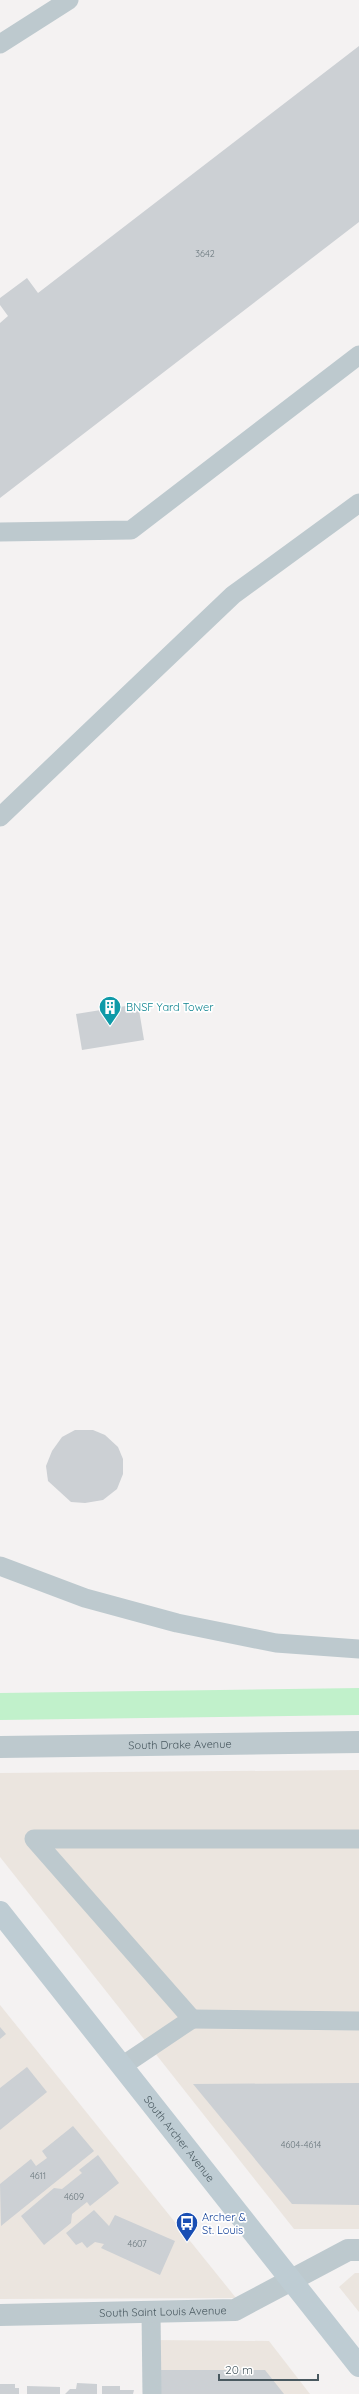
<svg xmlns="http://www.w3.org/2000/svg" width="359" height="2394" viewBox="0 0 359 2394" font-family="Quicksand,sans-serif">
	<rect width="100%" height="100%" fill="#f4f2f2"/>
	<!-- commercial -->
	<g fill="#ebe5df">
		<path d="M359 1770V2229H294L0 1857V1773Z"/>
		<path d="M0 2005 236 2298 0 2299Z"/>
		<path d="M355 2273H359V2312L339 2287Z"/>
		<path d="M151 2340 269 2341 310 2394H152Z"/>
	</g>
	<!-- green -->
	<path fill="#c1f1cb" d="M359 1688V1715L0 1720V1693Z"/>
	<!-- building -->
	<g fill="#ccd0d4">
		<path d="M359 46V222L0 498V323L8 316 0 305V298L27 278 38 293Z"/>
		<path d="M138 1004 144 1040 82 1050 76 1014Z"/>
		<path d="M75 1430H93L105 1435 118 1447 123 1459V1474L117 1489 103 1500 85 1503 71 1502 48 1481 46 1466 52 1451 62 1437Z"/>
		<path d="M0 2027 6 2034 0 2039Z"/>
		<path d="M27 2067 47 2092 0 2130V2088Z"/>
		<path d="M359 2083V2205L292 2204 193 2084Z"/>
		<path d="M73 2126 94 2151 1 2226 0 2184 31 2159 36 2166 47 2158 42 2151Z"/>
		<path d="M98 2155 119 2183 90 2206 87 2202 72 2214 71 2223 44 2245 21 2216 54 2188 62 2189 82 2173 79 2170Z"/>
		<path d="M94 2210 109 2226 115 2215 175 2241 160 2275 101 2248 104 2244 95 2242 87 2248 82 2242 76 2245 66 2233Z"/>
		<path d="M160 2370H265L284 2394H160Z"/>
		<path d="M77 2383 97 2384V2394H65L70 2389H76Z"/>
		<path d="M0 2384H15V2388H19V2394H0Z"/>
		<path d="M27 2386 60 2387V2394H27Z"/>
		<path d="M102 2386H120V2390H134L133 2394H102Z"/>
	</g>
	<g fill="none" stroke-linecap="round" stroke-linejoin="round">
		<!-- lane -->
		<g stroke="#bdc9ce" stroke-width="19">
			<path d="M0 44 69 0"/>
			<path d="M0 532 131 530 359 355"/>
			<path d="M0 817 233 595 359 503"/>
			<path d="M0 1566 85 1598 177 1623 276 1643 359 1649"/>
			<path d="M192 2019 359 2021"/>
			<path d="M122 2066 192 2019 34 1839H359"/>
			<path d="M151 2312 152 2394"/>
		</g>
		<!-- street -->
		<g stroke="#bdc9ce" stroke-width="22">
			<path id="s1" d="M0 1747 359 1742"/>
			<path id="s2" d="M0 2315 235 2310 348 2250H359"/>
		</g>
		<!-- secondary -->
		<path stroke="#beccd3" stroke-width="22" id="s3" d="M0 1912 359 2366"/>
	</g>
	<!-- icons -->
	<defs>
		<g id="building-pin" transform="scale(1.15)"><path d="M0 17L-7.5 6A9.5 9.5 0 1 1 7.5 6Z" fill="#0f9aa8" stroke="#fff"/><path d="M-4-6H4V6H1V3H-1V6H-4ZM-2.5-4.3h1.7v1.8h-1.7ZM.8-4.3h1.7v1.8H.8ZM-2.5-1h1.7V.8h-1.7ZM.8-1h1.7V.8H.8Z" fill="#fff"/></g>
		<g id="bus-pin" transform="scale(1.15)"><path d="M0 17L-7.5 6A9.5 9.5 0 1 1 7.5 6Z" fill="#1a4fb4" stroke="#fff"/><path d="M-5-6H5V4H4V6H2V4H-2V6H-4V4H-5ZM-3.5-4V0h7V-4ZM-3.5 1.2v1.5H-2V1.2ZM2 1.2v1.5H3.5V1.2Z" fill="#fff"/></g>
	</defs>
	<g fill-rule="evenodd">
		<use href="#building-pin" x="110" y="1007"/>
		<use href="#bus-pin" x="187" y="2223"/>
	</g>
	<g text-anchor="middle" dominant-baseline="central" stroke-width="3.5" stroke-linejoin="round" paint-order="stroke">
		<!-- number labels -->
		<g font-size="9" fill="#6a777d">
			<text x="205" y="253">3642</text>
			<text x="301" y="2144">4604-4614</text>
			<text x="38" y="2175">4611</text>
			<text x="74" y="2196">4609</text>
			<text x="137" y="2243">4607</text>
		</g>
		<!-- culture labels -->
		<g font-size="11" fill="#0d838f" stroke="#fff" text-anchor="start">
			<text x="126" y="1007">BNSF Yard Tower</text>
		</g>
		<!-- street labels -->
		<g font-size="11" fill="#495960" stroke="#fff">
			<text stroke="none"><textPath href="#s1" startOffset="180">South Drake Avenue</textPath></text>
			<text stroke="none"><textPath href="#s3" startOffset="289">South Archer Avenue</textPath></text>
			<text stroke="none"><textPath href="#s2" startOffset="163">South Saint Louis Avenue</textPath></text>
		</g>
		<!-- transit labels -->
		<g font-size="11" fill="#164399" stroke="#fff" text-anchor="start">
			<text x="202" y="2217">Archer &amp;<tspan x="202" dy="13">St. Louis</tspan></text>
		</g>
	</g>
	<!-- scale -->
	<path d="M219 2374v6h99v-6" fill="none" stroke="#495960" stroke-width="2"/>
	<text x="225" y="2374" font-size="12" fill="#495960" stroke="#ffffff" stroke-width="3" paint-order="stroke">20 m</text>
</svg>
